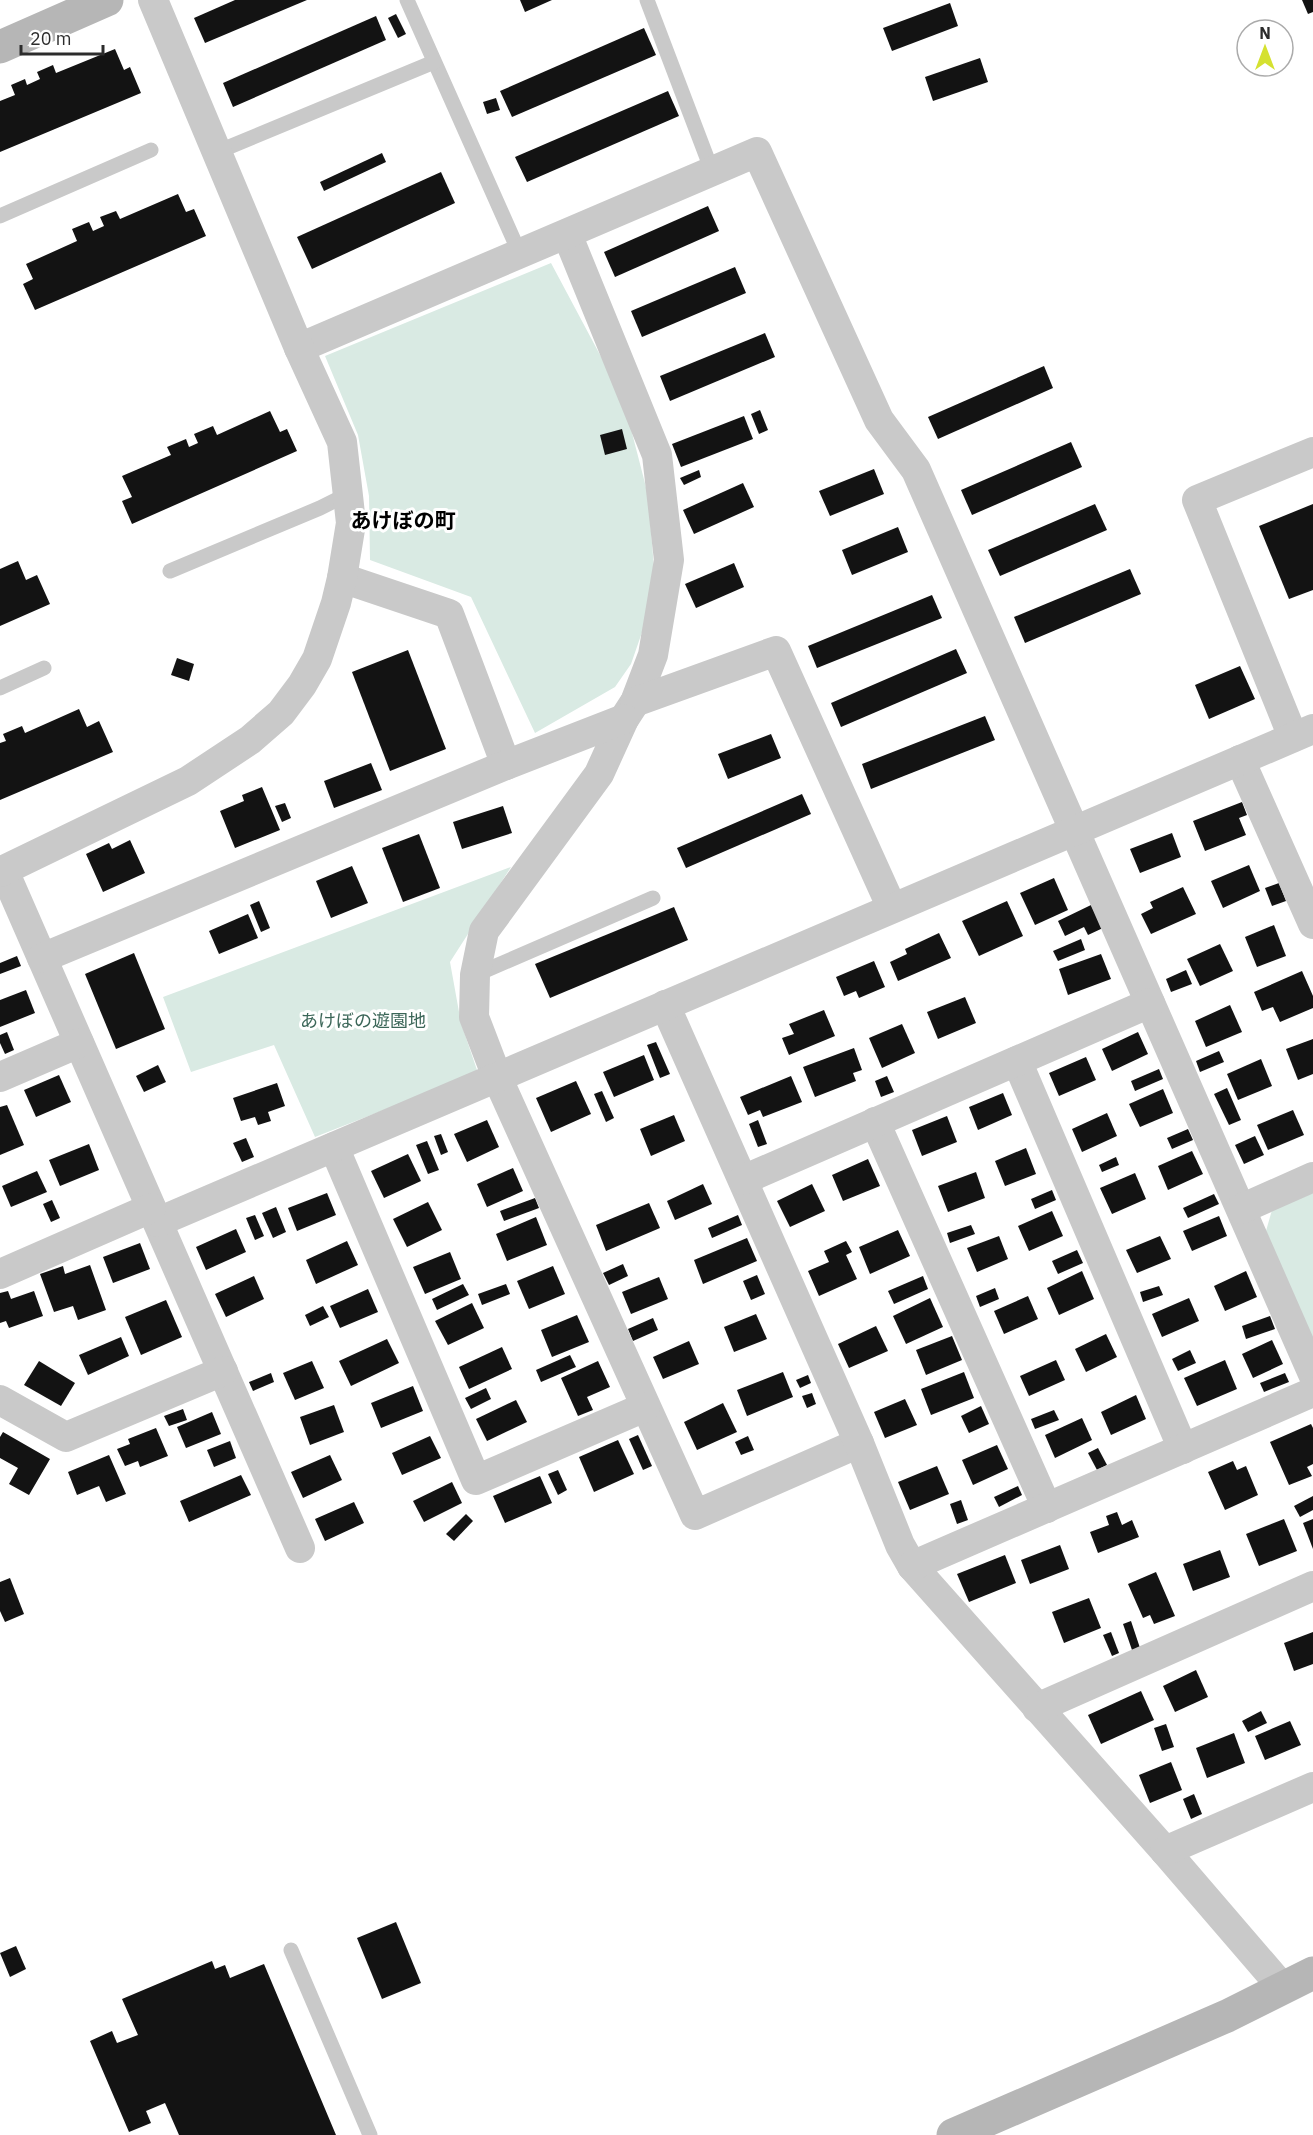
<svg xmlns="http://www.w3.org/2000/svg" width="1313" height="2135" viewBox="0 0 1313 2135" font-family="'IBM Plex Sans','Noto Sans JP',sans-serif">
	<rect width="100%" height="100%" fill="#fff"/>
	<!-- green -->
	<g fill="#d9eae3">
		<path d="M551 263 623 398 648 495 656 592 631 664 615 687 535 733 471 597 370 560 369 496 358 435 325 356Z"/>
		<path d="M511 867 450 962 461 1023 478 1073 315 1137 274 1045 191 1072 163 997Z"/>
		<path d="M1313 1193V1342L1266 1231 1272 1210Z"/>
	</g>
	<!-- building -->
	<g fill="#131313">
		<path d="M235 0H307L205 43 194 18Z"/>
		<path d="M520 0H552L525 12Z"/>
		<path d="M1302 0H1313V12L1308 14Z"/>
		<path d="M950 3 958 26 892 51 883 28Z"/>
		<path d="M396 14 406 34 398 38 388 18Z"/>
		<path d="M376 16 386 40 233 107 223 83Z"/>
		<path d="M644 28 656 55 512 117 500 91Z"/>
		<path d="M115 49 124 70 130 67 141 93 0 152V101L15 95 11 85 25 79 27 85 40 79 37 72 53 65 56 73Z"/>
		<path d="M980 58 988 82 933 101 925 77Z"/>
		<path d="M668 91 679 116 527 182 515 157Z"/>
		<path d="M496 98 500 110 487 114 483 102Z"/>
		<path d="M382 153 386 162 324 191 320 182Z"/>
		<path d="M441 172 455 203 312 269 297 237Z"/>
		<path d="M178 194 186 212 194 209 206 236 35 310 23 284 33 279 26 264 77 241 72 229 89 222 93 231 104 226 100 217 116 211 120 219Z"/>
		<path d="M708 206 719 231 615 277 604 252Z"/>
		<path d="M735 267 746 293 642 337 631 311Z"/>
		<path d="M765 333 775 357 670 401 660 376Z"/>
		<path d="M1044 366 1053 388 938 439 928 417Z"/>
		<path d="M760 410 768 430 759 434 751 414Z"/>
		<path d="M270 411 280 432 287 429 297 451 132 524 122 501 132 497 122 476 171 455 167 447 186 439 189 447 198 443 194 434 213 426 217 435Z"/>
		<path d="M744 416 753 439 681 467 672 444Z"/>
		<path d="M622 429 627 449 605 455 600 435Z"/>
		<path d="M1071 442 1082 467 972 515 961 490Z"/>
		<path d="M874 469 884 494 830 516 819 491Z"/>
		<path d="M699 470 701 477 684 485 680 478Z"/>
		<path d="M743 483 754 507 694 534 683 510Z"/>
		<path d="M1095 504 1107 530 1000 576 988 550Z"/>
		<path d="M1313 504V590L1289 599 1259 526Z"/>
		<path d="M898 527 908 552 852 575 842 550Z"/>
		<path d="M18 561 26 580 37 575 50 604 0 626V569Z"/>
		<path d="M734 563 744 587 696 608 685 584Z"/>
		<path d="M1130 569 1141 594 1025 643 1014 617Z"/>
		<path d="M932 595 942 618 817 668 808 646Z"/>
		<path d="M956 649 967 673 841 727 831 703Z"/>
		<path d="M408 650 446 749 390 771 352 672Z"/>
		<path d="M177 658 194 664 189 681 171 675Z"/>
		<path d="M1240 666 1255 699 1209 719 1195 685Z"/>
		<path d="M79 709 87 727 99 721 113 752 0 800V743L6 741 3 734 22 726 25 733Z"/>
		<path d="M985 716 995 740 871 789 862 764Z"/>
		<path d="M771 734 781 758 728 779 718 754Z"/>
		<path d="M371 763 382 790 334 808 324 781Z"/>
		<path d="M262 787 280 830 235 848 220 811 244 801 242 795Z"/>
		<path d="M802 794 811 814 686 868 677 848Z"/>
		<path d="M1242 802 1247 815 1239 818 1246 835 1205 851 1193 821Z"/>
		<path d="M285 803 291 818 282 822 275 806Z"/>
		<path d="M503 806 512 833 462 849 453 822Z"/>
		<path d="M1172 833 1181 857 1140 873 1130 849Z"/>
		<path d="M419 834 440 888 403 902 382 848Z"/>
		<path d="M130 840 145 873 103 892 86 854 109 843 112 849Z"/>
		<path d="M1249 865 1260 891 1223 908 1211 881Z"/>
		<path d="M352 866 368 903 331 918 316 881Z"/>
		<path d="M1054 878 1068 910 1035 925 1020 893Z"/>
		<path d="M1279 883 1286 901 1272 906 1265 888Z"/>
		<path d="M1183 887 1196 914 1151 934 1141 914 1153 908 1150 902Z"/>
		<path d="M259 901 270 928 261 932 250 905Z"/>
		<path d="M1007 901 1023 936 979 956 962 921Z"/>
		<path d="M1091 905 1103 928 1088 935 1084 927 1065 936 1058 921Z"/>
		<path d="M674 907 688 940 550 998 535 964Z"/>
		<path d="M248 914 258 938 219 954 209 931Z"/>
		<path d="M1274 925 1286 956 1257 967 1245 937Z"/>
		<path d="M939 933 951 958 898 981 890 962 907 954 905 949Z"/>
		<path d="M1081 939 1085 950 1058 961 1053 951Z"/>
		<path d="M1220 944 1233 971 1200 986 1187 959Z"/>
		<path d="M134 953 165 1029 116 1049 85 974Z"/>
		<path d="M1101 954 1111 979 1068 995 1059 969Z"/>
		<path d="M17 956 21 966 0 974V963Z"/>
		<path d="M874 961 885 987 859 998 856 991 844 996 836 977Z"/>
		<path d="M1186 970 1192 984 1171 992 1166 979Z"/>
		<path d="M1302 971 1313 996V1008L1280 1022 1273 1007 1262 1011 1254 992Z"/>
		<path d="M26 990 35 1013 0 1027V1000Z"/>
		<path d="M965 997 976 1023 938 1039 927 1012Z"/>
		<path d="M1230 1005 1242 1032 1206 1047 1195 1021Z"/>
		<path d="M824 1010 835 1036 789 1055 782 1038 794 1034 789 1024Z"/>
		<path d="M902 1024 915 1053 882 1068 869 1038Z"/>
		<path d="M7 1032 14 1050 5 1054 0 1043V1035Z"/>
		<path d="M1138 1032 1148 1054 1112 1071 1102 1049Z"/>
		<path d="M1313 1039V1074L1298 1080 1286 1049Z"/>
		<path d="M656 1042 670 1074 660 1078 647 1045Z"/>
		<path d="M854 1048 862 1070 853 1073 856 1081 815 1097 803 1067Z"/>
		<path d="M1219 1051 1224 1062 1200 1072 1196 1061Z"/>
		<path d="M644 1055 654 1080 614 1097 603 1072Z"/>
		<path d="M1086 1057 1096 1080 1059 1096 1049 1073Z"/>
		<path d="M1261 1059 1272 1086 1238 1100 1227 1074Z"/>
		<path d="M158 1065 166 1082 144 1092 136 1076Z"/>
		<path d="M1159 1069 1163 1079 1135 1091 1131 1081Z"/>
		<path d="M59 1075 71 1102 36 1117 24 1090Z"/>
		<path d="M791 1076 802 1102 763 1117 760 1110 748 1115 740 1097Z"/>
		<path d="M887 1076 894 1092 881 1097 875 1081Z"/>
		<path d="M576 1081 591 1114 551 1132 536 1098Z"/>
		<path d="M277 1083 285 1106 268 1112 271 1121 258 1125 255 1117 241 1121 233 1098Z"/>
		<path d="M1227 1088 1241 1120 1229 1125 1214 1094Z"/>
		<path d="M1163 1089 1173 1113 1140 1127 1129 1104Z"/>
		<path d="M602 1091 614 1118 606 1122 594 1094Z"/>
		<path d="M1003 1093 1012 1115 978 1130 969 1107Z"/>
		<path d="M7 1105 24 1145 0 1155V1107Z"/>
		<path d="M1293 1110 1304 1135 1268 1150 1257 1125Z"/>
		<path d="M1107 1113 1117 1136 1082 1152 1072 1129Z"/>
		<path d="M674 1115 685 1141 651 1156 640 1129Z"/>
		<path d="M947 1116 957 1142 922 1156 912 1130Z"/>
		<path d="M487 1120 499 1147 467 1162 454 1134Z"/>
		<path d="M758 1120 767 1144 758 1147 749 1124Z"/>
		<path d="M1188 1129 1193 1140 1172 1149 1167 1138Z"/>
		<path d="M441 1134 448 1152 441 1155 434 1136Z"/>
		<path d="M1255 1136 1264 1155 1244 1164 1235 1145Z"/>
		<path d="M246 1138 254 1157 242 1162 233 1143Z"/>
		<path d="M427 1141 439 1170 428 1174 416 1145Z"/>
		<path d="M89 1144 99 1170 60 1186 49 1160Z"/>
		<path d="M1026 1148 1036 1174 1005 1186 995 1161Z"/>
		<path d="M1192 1151 1203 1174 1168 1190 1158 1166Z"/>
		<path d="M408 1154 421 1181 384 1198 371 1171Z"/>
		<path d="M1116 1157 1119 1165 1102 1172 1099 1165Z"/>
		<path d="M868 1159 880 1186 843 1201 832 1175Z"/>
		<path d="M513 1168 523 1191 487 1207 477 1184Z"/>
		<path d="M37 1171 47 1192 11 1207 2 1186Z"/>
		<path d="M976 1172 985 1198 948 1212 938 1186Z"/>
		<path d="M1135 1173 1146 1199 1112 1214 1100 1188Z"/>
		<path d="M703 1184 712 1204 675 1220 667 1201Z"/>
		<path d="M812 1184 825 1211 790 1227 777 1201Z"/>
		<path d="M1052 1190 1056 1200 1035 1209 1031 1199Z"/>
		<path d="M327 1193 336 1215 297 1231 288 1208Z"/>
		<path d="M1214 1194 1219 1204 1188 1218 1183 1208Z"/>
		<path d="M535 1198 539 1208 504 1221 500 1211Z"/>
		<path d="M52 1200 60 1218 51 1222 43 1204Z"/>
		<path d="M428 1202 442 1230 407 1247 393 1219Z"/>
		<path d="M649 1203 660 1228 606 1251 596 1225Z"/>
		<path d="M276 1207 286 1232 273 1238 262 1213Z"/>
		<path d="M1052 1211 1063 1236 1029 1251 1018 1226Z"/>
		<path d="M255 1215 264 1236 255 1240 246 1218Z"/>
		<path d="M738 1215 742 1225 712 1238 708 1228Z"/>
		<path d="M1219 1216 1227 1236 1192 1251 1183 1231Z"/>
		<path d="M536 1217 547 1245 507 1261 496 1234Z"/>
		<path d="M971 1225 975 1234 950 1243 947 1233Z"/>
		<path d="M236 1229 246 1252 206 1270 196 1247Z"/>
		<path d="M898 1230 910 1256 870 1274 859 1247Z"/>
		<path d="M999 1236 1008 1259 977 1272 967 1248Z"/>
		<path d="M1160 1236 1171 1259 1137 1273 1126 1250Z"/>
		<path d="M747 1238 757 1261 703 1284 694 1260Z"/>
		<path d="M347 1241 358 1265 316 1284 306 1260Z"/>
		<path d="M846 1241 852 1252 846 1255 857 1279 819 1296 808 1271 829 1262 824 1251Z"/>
		<path d="M140 1243 150 1269 113 1283 103 1257Z"/>
		<path d="M1077 1250 1083 1263 1058 1274 1052 1261Z"/>
		<path d="M450 1252 461 1279 425 1294 413 1267Z"/>
		<path d="M623 1264 628 1276 609 1285 603 1273Z"/>
		<path d="M90 1265 106 1310 78 1320 73 1306 54 1312 40 1274 63 1266 65 1274Z"/>
		<path d="M553 1266 565 1294 529 1309 517 1281Z"/>
		<path d="M1082 1271 1094 1299 1059 1315 1047 1288Z"/>
		<path d="M1246 1271 1257 1297 1225 1311 1214 1286Z"/>
		<path d="M757 1275 765 1294 751 1300 743 1281Z"/>
		<path d="M254 1276 264 1299 226 1317 215 1294Z"/>
		<path d="M923 1276 928 1289 894 1304 888 1291Z"/>
		<path d="M659 1277 668 1299 631 1314 622 1292Z"/>
		<path d="M463 1284 469 1295 437 1310 432 1299Z"/>
		<path d="M506 1284 510 1294 482 1305 478 1294Z"/>
		<path d="M1159 1286 1163 1295 1143 1302 1140 1292Z"/>
		<path d="M995 1288 999 1299 980 1307 976 1296Z"/>
		<path d="M368 1289 378 1312 340 1328 330 1306Z"/>
		<path d="M8 1291 11 1299 34 1291 43 1316 9 1328 6 1321 0 1323V1293Z"/>
		<path d="M1028 1296 1038 1319 1004 1334 994 1311Z"/>
		<path d="M930 1298 943 1327 906 1344 893 1316Z"/>
		<path d="M1189 1298 1199 1321 1162 1337 1152 1314Z"/>
		<path d="M166 1300 182 1337 141 1355 125 1317Z"/>
		<path d="M472 1303 484 1328 448 1345 435 1321Z"/>
		<path d="M323 1306 329 1317 310 1326 305 1315Z"/>
		<path d="M756 1314 767 1339 734 1352 724 1327Z"/>
		<path d="M577 1315 589 1342 552 1357 541 1330Z"/>
		<path d="M1270 1316 1275 1329 1246 1339 1242 1326Z"/>
		<path d="M653 1318 658 1330 633 1341 628 1329Z"/>
		<path d="M876 1326 888 1351 849 1368 838 1344Z"/>
		<path d="M1106 1334 1117 1357 1086 1372 1075 1349Z"/>
		<path d="M952 1336 962 1360 926 1375 916 1350Z"/>
		<path d="M121 1337 129 1356 88 1375 79 1355Z"/>
		<path d="M387 1339 399 1363 351 1386 339 1361Z"/>
		<path d="M1272 1340 1283 1364 1253 1378 1242 1354Z"/>
		<path d="M689 1341 699 1364 663 1379 653 1357Z"/>
		<path d="M502 1347 512 1369 469 1389 459 1367Z"/>
		<path d="M1190 1350 1196 1363 1178 1371 1172 1359Z"/>
		<path d="M570 1355 576 1367 541 1382 536 1370Z"/>
		<path d="M1056 1360 1065 1380 1029 1396 1020 1376Z"/>
		<path d="M1225 1360 1237 1389 1197 1406 1184 1378Z"/>
		<path d="M39 1361 75 1383 61 1406 24 1385Z"/>
		<path d="M312 1361 324 1388 295 1400 283 1373Z"/>
		<path d="M598 1361 610 1387 587 1397 593 1410 578 1416 561 1378Z"/>
		<path d="M783 1372 793 1397 747 1416 737 1390Z"/>
		<path d="M964 1372 974 1398 931 1415 921 1389Z"/>
		<path d="M271 1373 274 1382 253 1391 249 1382Z"/>
		<path d="M1285 1373 1289 1382 1264 1392 1260 1383Z"/>
		<path d="M808 1375 811 1383 800 1388 796 1380Z"/>
		<path d="M413 1386 423 1411 381 1428 371 1403Z"/>
		<path d="M486 1388 491 1399 471 1409 465 1398Z"/>
		<path d="M812 1393 816 1404 807 1408 802 1396Z"/>
		<path d="M1136 1395 1146 1419 1111 1435 1101 1412Z"/>
		<path d="M905 1399 917 1425 885 1438 874 1412Z"/>
		<path d="M516 1400 527 1422 487 1441 476 1419Z"/>
		<path d="M723 1403 737 1432 697 1450 684 1422Z"/>
		<path d="M334 1405 344 1432 310 1445 300 1417Z"/>
		<path d="M981 1406 989 1424 969 1433 961 1416Z"/>
		<path d="M183 1409 187 1420 169 1426 164 1416Z"/>
		<path d="M1054 1410 1059 1420 1035 1429 1031 1419Z"/>
		<path d="M212 1412 221 1434 186 1448 177 1427Z"/>
		<path d="M1082 1418 1092 1440 1055 1458 1045 1435Z"/>
		<path d="M1311 1424 1313 1428V1464L1307 1467 1312 1476 1289 1485 1270 1442Z"/>
		<path d="M156 1428 168 1456 140 1467 138 1461 125 1466 117 1449 130 1444 128 1439Z"/>
		<path d="M3 1432 50 1459 29 1495 9 1484 18 1468 0 1458V1437Z"/>
		<path d="M638 1435 652 1466 643 1470 629 1439Z"/>
		<path d="M430 1436 441 1458 402 1475 392 1453Z"/>
		<path d="M748 1436 754 1450 741 1455 735 1442Z"/>
		<path d="M618 1440 634 1474 594 1492 579 1457Z"/>
		<path d="M230 1441 236 1458 214 1467 207 1450Z"/>
		<path d="M997 1445 1008 1469 973 1485 962 1460Z"/>
		<path d="M1098 1448 1107 1465 1097 1470 1088 1453Z"/>
		<path d="M109 1455 126 1494 106 1502 99 1486 77 1495 68 1472Z"/>
		<path d="M330 1455 342 1480 303 1498 291 1472Z"/>
		<path d="M1233 1461 1237 1470 1246 1466 1258 1495 1225 1510 1208 1472Z"/>
		<path d="M937 1466 949 1494 910 1510 898 1482Z"/>
		<path d="M558 1470 567 1490 558 1495 548 1474Z"/>
		<path d="M241 1475 251 1495 189 1522 180 1501Z"/>
		<path d="M540 1476 552 1503 505 1523 493 1496Z"/>
		<path d="M452 1482 462 1503 424 1522 413 1501Z"/>
		<path d="M1018 1486 1022 1495 999 1507 994 1497Z"/>
		<path d="M1313 1496V1510L1300 1517 1294 1506Z"/>
		<path d="M961 1500 968 1520 957 1524 950 1504Z"/>
		<path d="M354 1502 364 1523 325 1541 315 1519Z"/>
		<path d="M1117 1512 1122 1525 1132 1520 1139 1537 1098 1553 1090 1532 1109 1525 1106 1516Z"/>
		<path d="M466 1514 473 1521 454 1541 446 1534Z"/>
		<path d="M1284 1519 1297 1551 1259 1566 1246 1534Z"/>
		<path d="M1313 1519V1549L1303 1523Z"/>
		<path d="M1060 1545 1069 1569 1030 1584 1021 1560Z"/>
		<path d="M1220 1550 1230 1577 1193 1591 1183 1564Z"/>
		<path d="M1005 1555 1016 1583 969 1602 957 1574Z"/>
		<path d="M1156 1572 1175 1616 1154 1624 1150 1615 1143 1618 1128 1584Z"/>
		<path d="M10 1578 24 1614 5 1622 0 1611V1582Z"/>
		<path d="M1089 1598 1101 1628 1064 1643 1052 1612Z"/>
		<path d="M1131 1621 1140 1648 1132 1650 1123 1624Z"/>
		<path d="M1111 1632 1119 1653 1112 1656 1103 1635Z"/>
		<path d="M1313 1632V1664L1294 1671 1284 1643Z"/>
		<path d="M1196 1670 1208 1697 1175 1712 1163 1686Z"/>
		<path d="M1141 1691 1154 1720 1101 1744 1088 1715Z"/>
		<path d="M1261 1711 1267 1723 1248 1732 1242 1721Z"/>
		<path d="M1290 1721 1301 1745 1265 1760 1255 1736Z"/>
		<path d="M1166 1724 1174 1747 1162 1751 1154 1728Z"/>
		<path d="M1234 1733 1245 1763 1207 1778 1196 1748Z"/>
		<path d="M1171 1762 1182 1790 1150 1803 1139 1775Z"/>
		<path d="M1194 1794 1202 1814 1191 1819 1183 1799Z"/>
		<path d="M396 1922 421 1983 382 1999 357 1938Z"/>
		<path d="M16 1946 26 1969 10 1977 0 1953Z"/>
		<path d="M212 1961 215 1969 225 1965 230 1978 264 1964 336 2135H179L165 2103 146 2111 151 2123 129 2132 90 2041 112 2031 117 2043 138 2035 122 1999Z"/>
	</g>
	<g fill="none" stroke-linecap="round" stroke-linejoin="round">
		<!-- lane -->
		<g stroke="#c9c9c9" stroke-width="15">
			<path d="M407 0 520 254"/>
			<path d="M647 0 712 171"/>
			<path d="M217 152 434 62"/>
			<path d="M0 216 151 150"/>
			<path d="M170 571 320 508 348 494"/>
			<path d="M0 688 44 668"/>
			<path d="M475 975 653 898"/>
			<path d="M291 1950 370 2135"/>
		</g>
		<!-- street -->
		<g stroke="#c9c9c9" stroke-width="30">
			<path d="M567 234 657 455 669 560 653 655 635 702 624 719 599 774 484 931 475 975 474 1017 497 1077 695 1515 859 1443"/>
			<path d="M299 348 757 152 879 420 916 470 1313 1374"/>
			<path d="M342 578 449 614 506 765"/>
			<path d="M635 702 776 651 892 908"/>
			<path d="M1293 737 1197 500 1313 452"/>
			<path d="M1240 760 1313 924"/>
			<path d="M4 871 300 1548"/>
			<path d="M0 872 188 781 250 740 281 713 302 685 317 659 336 603 342 578 351 523 342 442 299 348 153 0"/>
			<path d="M42 958 506 765 624 719"/>
			<path d="M665 1005 859 1443 900 1545 912 1566 1165 1851 1282 1987"/>
			<path d="M1017 1061 1183 1449"/>
			<path d="M0 1077 79 1043"/>
			<path d="M875 1122 1047 1508"/>
			<path d="M334 1147 476 1480 645 1407"/>
			<path d="M743 1180 1150 1003"/>
			<path d="M1241 1209 1313 1177"/>
			<path d="M158 1222 1313 729"/>
			<path d="M0 1274 151 1208"/>
			<path d="M0 1400 66 1437 223 1371"/>
			<path d="M912 1566 1313 1392"/>
			<path d="M1037 1708 1313 1586"/>
			<path d="M1165 1851 1313 1787"/>
		</g>
		<!-- secondary -->
		<g stroke="#b6b6b6" stroke-width="33">
			<path d="M0 47 107 0"/>
			<path d="M953 2135 1227 2016 1313 1973"/>
		</g>
	</g>
	<g text-anchor="middle" dominant-baseline="central" stroke-width="6" stroke-linejoin="round" paint-order="stroke">
		<!-- park labels -->
		<g font-size="18" fill="#3b6658" stroke="#fff">
			<text x="363" y="1020">あけぼの遊園地</text>
		</g>
		<!-- quarter labels -->
		<g font-size="21" font-weight="bold" fill="#000" stroke="#fff">
			<text x="403" y="520">あけぼの町</text>
		</g>
	</g>
	<!-- north arrow -->
	<g transform="translate(1265 48)"><circle r="28" fill="#ffffff" stroke="#ababab" stroke-width="1.5"/>
	<path d="M0-4.5L10 22L0 15L-10 22Z" fill="#d5e130"/>
	<text y="-9" font-size="16" font-weight="bold" text-anchor="middle" fill="#2c2c2c">N</text>
	</g>
	<!-- scale -->
	<path d="M21 45v9h82v-9" fill="none" stroke="#2c2c2c" stroke-width="3"/>
	<text x="30" y="45" font-size="18" fill="#2c2c2c" stroke="#ffffff" stroke-width="4.5" paint-order="stroke">20 m</text>
</svg>
